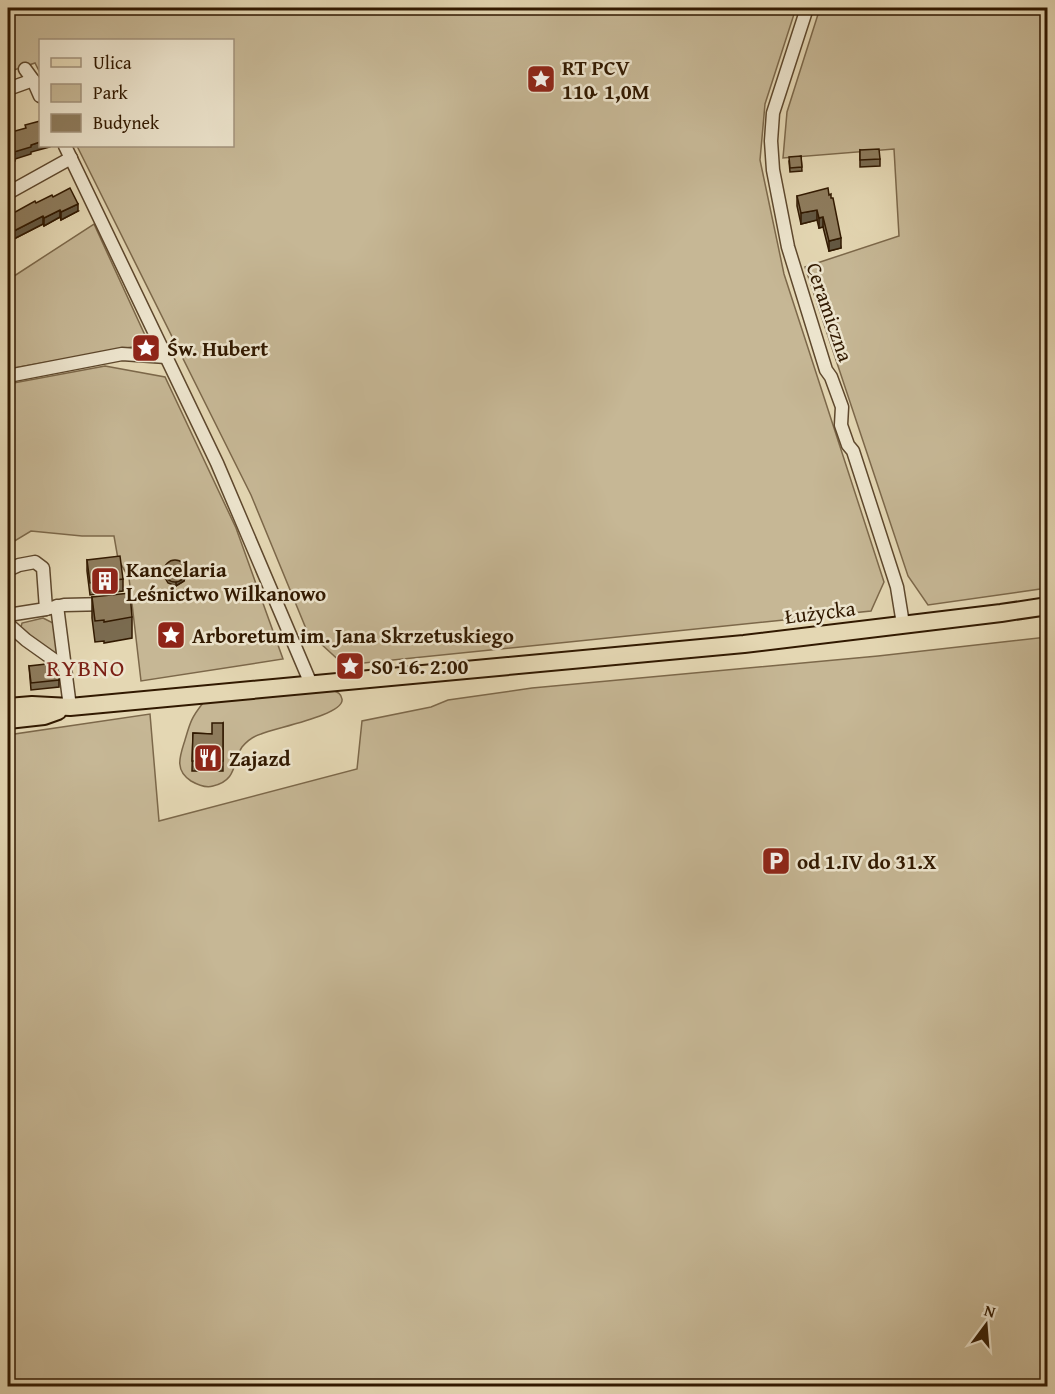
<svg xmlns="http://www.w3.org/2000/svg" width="1055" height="1394" viewBox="0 0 1055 1394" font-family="'Gentium Book Plus',serif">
	<rect width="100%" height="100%" fill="#e4d7b3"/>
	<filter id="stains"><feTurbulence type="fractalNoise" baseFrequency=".00333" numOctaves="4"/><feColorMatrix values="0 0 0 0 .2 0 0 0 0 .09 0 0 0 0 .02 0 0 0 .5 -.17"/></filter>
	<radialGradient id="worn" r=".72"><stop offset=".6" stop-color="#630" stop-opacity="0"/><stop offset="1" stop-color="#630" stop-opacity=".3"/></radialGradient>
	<!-- green -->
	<g fill="#c6b795" stroke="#7c684a" stroke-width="1.5">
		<path d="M8 8H796L765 104 760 160 784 274 884 582 871 611 344 665 307 631 251 495 77 146H232V40H40V73L35 63 8 72Z"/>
		<path d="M820 8H1047V588L928 605 908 576 805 267 899 236 894 149 783 158 787 112Z"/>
		<path d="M94 224 149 344 8 369V280Z"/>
		<path d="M105 366 165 377 236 528 283 659 141 681 129 578 118 559 114 536H82L31 531 8 545V384Z"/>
		<path d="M43 618 53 623 55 628 59 660 20 631 22 623Z"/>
		<path d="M1047 637V1386H8V735L150 714 159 821 357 769 362 721 431 707 448 700 532 688 878 656Z"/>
		<path d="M332 690C337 692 341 693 342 699 345 715 274 728 261 734 254 736 247 741 242 747 232 762 238 780 213 786 206 788 198 785 191 781 174 770 180 756 185 740 190 723 191 718 203 703Z"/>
	</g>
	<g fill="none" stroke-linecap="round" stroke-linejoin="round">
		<!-- minor casing -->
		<g stroke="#5e482d" stroke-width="15">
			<g id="minor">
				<path d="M807 8 773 113 771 141 773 170 788 247 826 370 831 377 842 407 841 425 848 445 853 451 897 587 903 624"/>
				<path d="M25 69 33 80 40 96"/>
				<path d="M8 89 33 80"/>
				<path d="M65 146 217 463 311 684"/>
				<path d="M8 193 71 158"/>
				<path d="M8 376 122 354 166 357"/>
				<path d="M8 570 19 565 35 562 43 568 46 609"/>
				<path d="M57 606 70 707"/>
				<path d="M8 615 46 609 64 605 108 604"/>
				<path d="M8 624 26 640 64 667"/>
			</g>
		</g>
		<!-- major casing -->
		<g stroke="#311900" stroke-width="20">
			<g id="major">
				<path d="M8 707 32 705 70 707 744 644 1001 613 1048 606"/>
				<path d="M8 720 44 716 58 711"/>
			</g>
		</g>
		<!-- minor -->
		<use href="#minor" stroke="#ede5ce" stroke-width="12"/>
		<!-- major -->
		<use href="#major" stroke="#e4d7b3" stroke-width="16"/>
	</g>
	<!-- wall -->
	<g fill="#7a6b50" stroke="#311900" stroke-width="1.5">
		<path d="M860 150 880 159V166L860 167Z"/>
		<path d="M801 156 802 171 790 172 789 161Z"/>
		<path d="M829 195 841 248 829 251 823 227 819 228 817 220 801 224 797 206V196Z"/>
		<path d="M36 203 78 211 61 220 60 217 44 226 43 224 8 242V216Z"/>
		<path d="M87 560 123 579V591L90 595 87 571Z"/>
		<path d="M164 572 186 574 184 581 176 586 168 583 164 576Z"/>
		<path d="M8 577 12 597V604L8 605Z"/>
		<path d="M92 597 132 617V638L104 643V641L95 642 92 618Z"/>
		<path d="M29 666 59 680V687L31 690Z"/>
		<path d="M223 723V771H192L193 733 212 734Z"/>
	</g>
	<!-- shaded-wall -->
	<g fill="#635741" stroke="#311900" stroke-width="1.5">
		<path d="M40 142V146H50V147L31 152V154L15 159V161L8 164V156L14 152 31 145Z"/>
		<path d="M78 204V211L61 220V212Z"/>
		<path d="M60 210V217L44 226V218Z"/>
		<path d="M817 210V220L801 224V213Z"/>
		<path d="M43 216V224L8 242V234Z"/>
		<path d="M823 217V227L819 228V218Z"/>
		<path d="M841 238V248L829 251V241Z"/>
		<path d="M186 570V574L184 581 176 586V582Z"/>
	</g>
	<!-- building -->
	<g fill="#8e7c5d" stroke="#311900" stroke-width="1.5">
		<path d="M40 121V142L31 145V147L14 152 15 154 8 156V135H9L8 133 26 128 25 125Z"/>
		<path d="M879 149 880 159 860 160V150Z"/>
		<path d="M801 156 802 167 790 168 789 157Z"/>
		<path d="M70 188 78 204 61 212 60 210 44 218 43 216 8 234V216L35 201 36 203 52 195 53 197Z"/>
		<path d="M828 188 829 195 831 194V198H833L841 238 829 241 823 217 819 218 817 210 801 213 797 196Z"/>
		<path d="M120 556 123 579 90 583 87 560Z"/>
		<circle cx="175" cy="571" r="11"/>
		<path d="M11 576 12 597H8V577Z"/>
		<path d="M130 593 132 617 104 622V620L95 621 92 597Z"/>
		<path d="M55 663 57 665 59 680 31 683 29 666Z"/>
		<path d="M212 723H223V761H192L193 733 212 734Z"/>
	</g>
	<!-- icons -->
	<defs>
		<g id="sight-square" transform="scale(1.5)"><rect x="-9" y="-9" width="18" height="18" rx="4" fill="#8f2418" stroke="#ede5ce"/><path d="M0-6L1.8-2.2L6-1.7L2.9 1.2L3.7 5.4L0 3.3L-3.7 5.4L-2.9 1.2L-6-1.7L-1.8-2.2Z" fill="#fff"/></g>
		<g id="building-square" transform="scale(1.5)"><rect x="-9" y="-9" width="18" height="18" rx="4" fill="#8f2418" stroke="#ede5ce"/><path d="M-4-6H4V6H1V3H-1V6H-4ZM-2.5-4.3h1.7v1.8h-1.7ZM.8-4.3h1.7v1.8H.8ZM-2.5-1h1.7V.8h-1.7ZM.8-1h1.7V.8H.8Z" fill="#fff"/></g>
		<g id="restaurant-square" transform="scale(1.5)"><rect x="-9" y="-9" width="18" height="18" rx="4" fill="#8f2418" stroke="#ede5ce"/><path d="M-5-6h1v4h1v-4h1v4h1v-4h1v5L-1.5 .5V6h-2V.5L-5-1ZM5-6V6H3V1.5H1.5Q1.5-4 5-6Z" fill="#fff"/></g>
		<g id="parking-square" transform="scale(1.5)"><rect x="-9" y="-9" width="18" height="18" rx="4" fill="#8f2418" stroke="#ede5ce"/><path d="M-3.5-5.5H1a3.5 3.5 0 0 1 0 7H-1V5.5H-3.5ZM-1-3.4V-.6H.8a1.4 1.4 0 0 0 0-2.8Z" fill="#fff"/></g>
	</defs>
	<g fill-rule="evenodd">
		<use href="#sight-square" x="541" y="79"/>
		<use href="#sight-square" x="146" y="348"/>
		<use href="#building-square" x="105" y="581"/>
		<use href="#sight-square" x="171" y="635"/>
		<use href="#sight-square" x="350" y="666"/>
		<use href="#restaurant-square" x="208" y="758"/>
		<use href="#parking-square" x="776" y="861"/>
	</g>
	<g text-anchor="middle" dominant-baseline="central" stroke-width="5" stroke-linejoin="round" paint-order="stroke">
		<!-- poi labels -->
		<g font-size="21" font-weight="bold" fill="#311900" stroke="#ede5ce" text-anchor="start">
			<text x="562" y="67">RT PCV<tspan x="562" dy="24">110 ̴ 1,0M</tspan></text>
			<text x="167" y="348">Św. Hubert</text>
			<text x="126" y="569">Kancelaria<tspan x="126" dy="24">Leśnictwo Wilkanowo</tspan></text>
			<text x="192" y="635">Arboretum im. Jana Skrzetuskiego</text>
			<text x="371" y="666">S0 16. 2.00</text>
			<text x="229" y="758">Zajazd</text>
			<text x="797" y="861">od 1.IV do 31.X</text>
		</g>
		<!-- street labels -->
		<g font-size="21" fill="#311900" stroke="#ede5ce">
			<text transform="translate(830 312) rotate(71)">Ceramiczna</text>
			<text transform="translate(820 612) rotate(-7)">Łużycka</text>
		</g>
		<!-- quarter labels -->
		<g font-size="24" letter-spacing="1.5" fill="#7a1f14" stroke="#ede5ce">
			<text x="86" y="667">RYBNO</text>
		</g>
	</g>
	<!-- margin -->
	<rect width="1055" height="1394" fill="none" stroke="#e4d7b3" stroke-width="30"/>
	<rect x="9" y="9" width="1037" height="1376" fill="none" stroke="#311900" stroke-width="3"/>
	<rect x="15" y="15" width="1025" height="1364" fill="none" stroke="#311900" stroke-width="1.5"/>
	<!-- legend -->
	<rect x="39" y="39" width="195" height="108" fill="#ede5ce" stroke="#a2937c" stroke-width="1.5"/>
	<rect x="51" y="58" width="30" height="9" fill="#e4d7b3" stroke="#a2937c" stroke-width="1.5"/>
	<text x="93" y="69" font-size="18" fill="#311900">Ulica</text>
	<rect x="51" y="84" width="30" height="18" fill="#c6b795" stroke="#a2937c" stroke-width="1.5"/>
	<text x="93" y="99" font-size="18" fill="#311900">Park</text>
	<rect x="51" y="114" width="30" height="18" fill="#8e7c5d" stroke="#a2937c" stroke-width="1.5"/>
	<text x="93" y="129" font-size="18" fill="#311900">Budynek</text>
	<!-- north arrow -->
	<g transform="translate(986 1325) rotate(16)" stroke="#ede5ce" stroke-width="4.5" paint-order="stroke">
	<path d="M0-4.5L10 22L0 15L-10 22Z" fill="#311900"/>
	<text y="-9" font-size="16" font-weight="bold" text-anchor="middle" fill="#311900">N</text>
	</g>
	<rect width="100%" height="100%" filter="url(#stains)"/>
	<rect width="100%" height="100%" fill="url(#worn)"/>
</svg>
